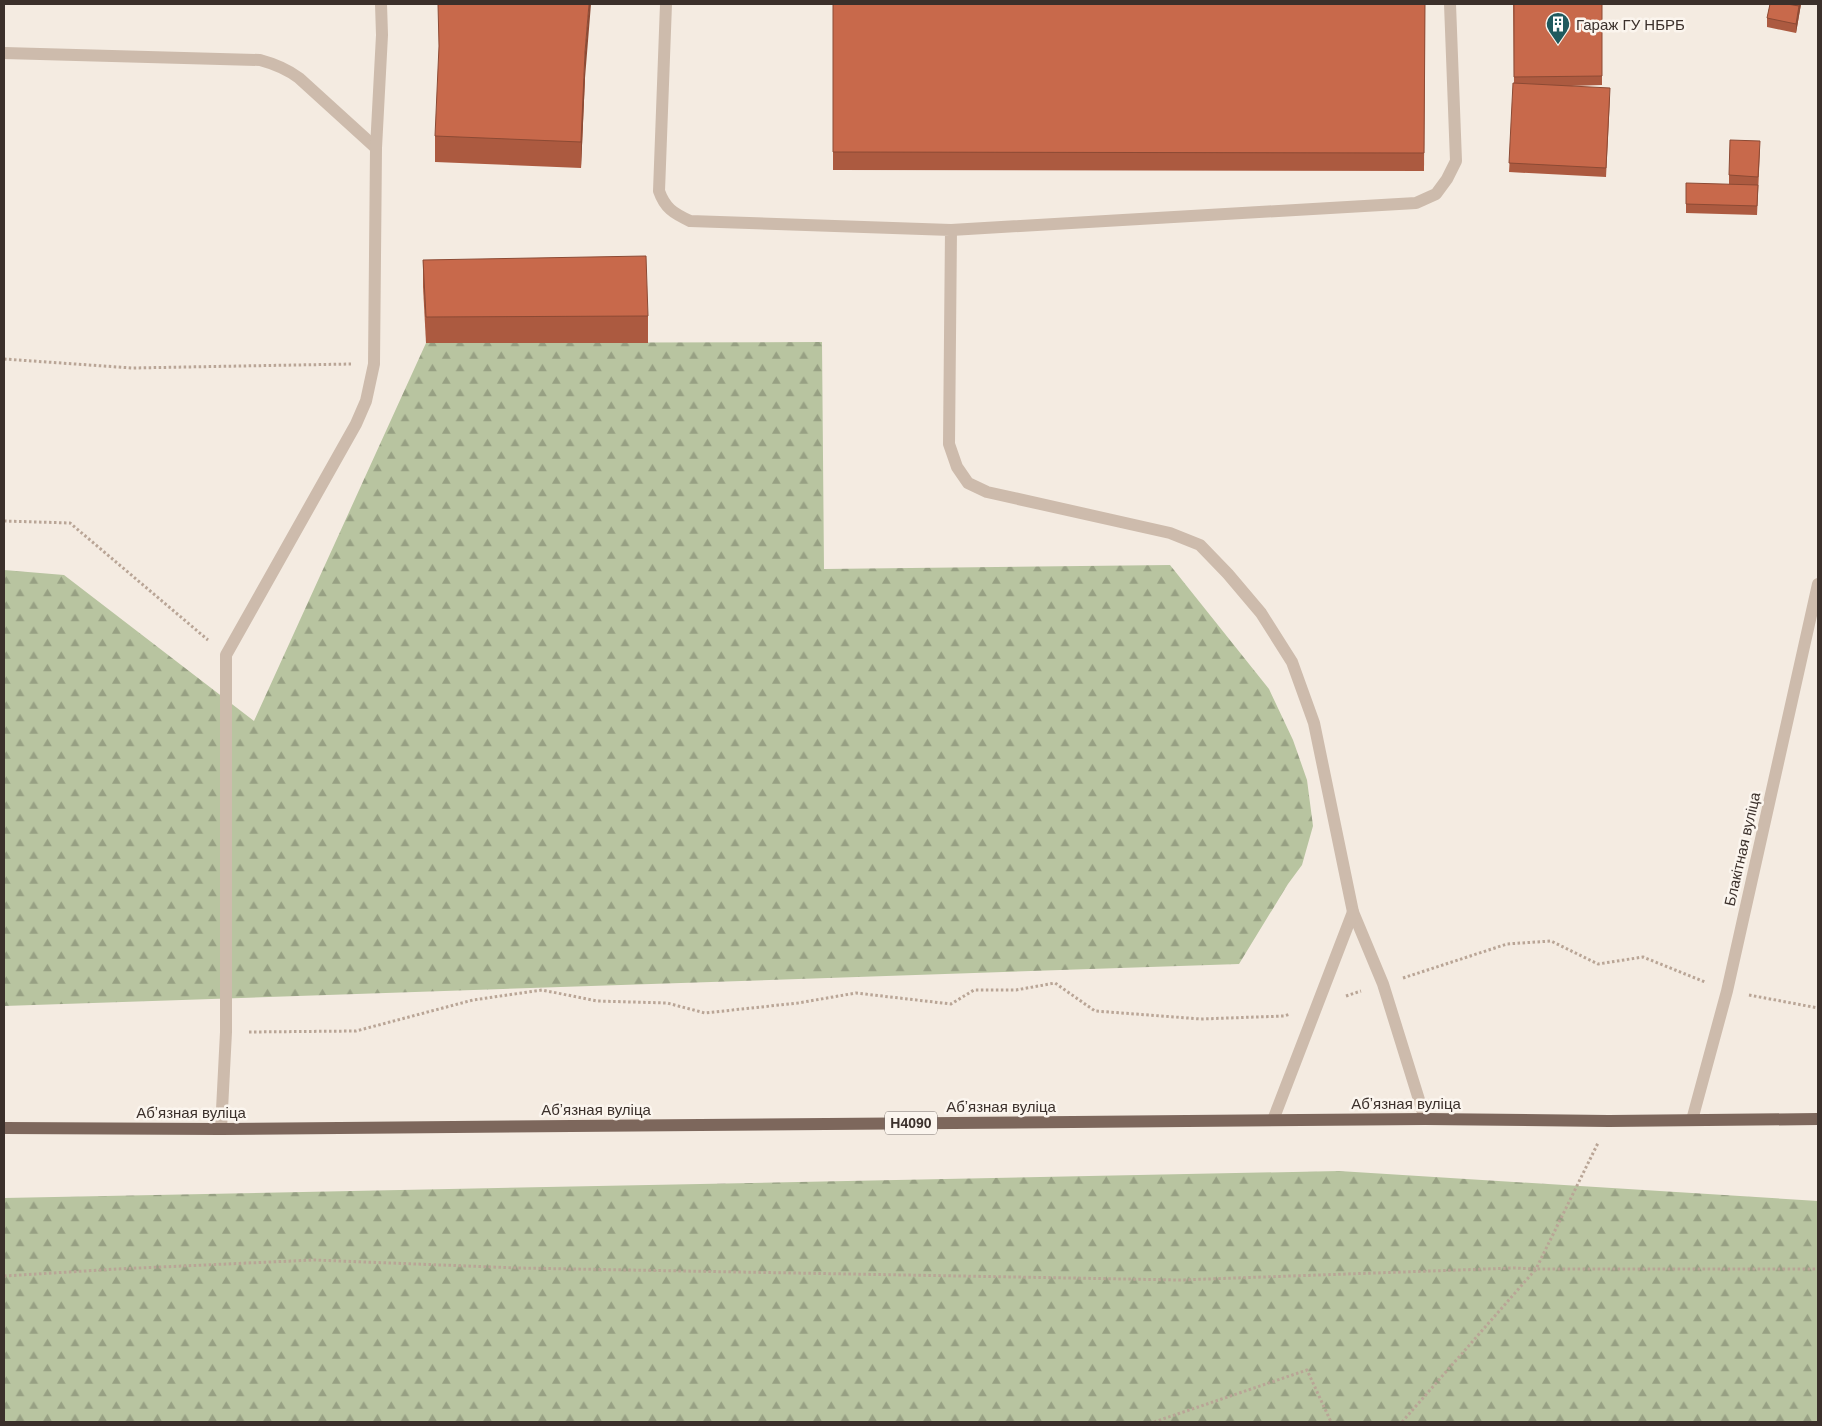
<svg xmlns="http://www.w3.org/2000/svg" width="1822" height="1426" viewBox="0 0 1822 1426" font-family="Arial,sans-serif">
	<defs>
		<pattern id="forest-firs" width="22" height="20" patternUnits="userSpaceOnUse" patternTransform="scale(1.25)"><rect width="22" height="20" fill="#b8c4a0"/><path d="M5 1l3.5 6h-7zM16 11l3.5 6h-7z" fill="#97a083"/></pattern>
	</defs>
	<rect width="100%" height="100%" fill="#f4ebe1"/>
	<!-- forest -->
	<g fill="url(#forest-firs)">
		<path d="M822 342 824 569 1170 565 1269 689 1293 740 1307 780 1313 826 1302 865 1288 884 1239 964 4 1006V570L64 575 254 721 426 343Z"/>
		<path d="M1339 1171 1818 1201V1422H4V1198Z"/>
	</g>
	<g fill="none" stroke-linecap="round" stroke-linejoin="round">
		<!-- path -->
		<g stroke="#b9a596" stroke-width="3" stroke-dasharray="2.5 2.5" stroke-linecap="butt">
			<path d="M4 359 132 368 351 364"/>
			<path d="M4 521 70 523 208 640"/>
			<path d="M1403 978 1507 944 1551 941 1598 964 1643 957 1705 982"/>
			<path d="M1749 995 1818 1008"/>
			<path d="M1346 996 1361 991"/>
			<path d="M249 1032 356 1031 473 1000 542 990 597 1001 667 1003 705 1013 798 1003 856 993 951 1004 974 990H1016L1055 983 1095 1011 1201 1019 1284 1016 1290 1014"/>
			<path d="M4 1276 117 1269 314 1260 518 1268 1180 1280 1514 1268 1536 1269 1598 1143"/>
			<path d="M1154 1422 1307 1370 1331 1422"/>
			<path d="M1402 1422 1536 1269H1818"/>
		</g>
		<!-- minor -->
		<g stroke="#cdbbac" stroke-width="12">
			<path d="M666 4 659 191C665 208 673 213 690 221L951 230 949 444 957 467 968 483 987 492 1170 533 1200 545 1228 574 1261 613 1292 662 1314 723 1353 912 1383 984 1425 1119"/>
			<path d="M4 53 260 60C275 64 287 69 299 78L376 148"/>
			<path d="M951 230 1416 203 1436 194 1447 179 1456 161 1450 4"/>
			<path d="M1273 1120 1353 912"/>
			<path d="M1692 1120 1727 991 1818 584"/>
			<path d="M221 1129 226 1032V655L356 424 366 401 374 364 376 148 382 35 381 4"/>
		</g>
		<!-- major -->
		<path stroke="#7d675c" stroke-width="12" d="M4 1128 221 1129 1425 1119 1609 1121 1818 1119"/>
	</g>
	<!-- wall -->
	<g fill="#ac5a40">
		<path d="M833 4H1425L1424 171 833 170Z"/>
		<path d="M1513 4H1602V85L1570 86 1610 97 1606 177 1509 172 1514 83Z"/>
		<path d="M1770 4H1801L1796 33 1767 27V18Z"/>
		<path d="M585 78 581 168 435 162V136Z"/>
		<path d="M1760 150 1757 215 1686 213V204L1729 184V175Z"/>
		<path d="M423 260 648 316V343H426L423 287Z"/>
	</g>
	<!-- shaded-wall -->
	<g fill="#8c4a34">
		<path d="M589 4H591L585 78 581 168V142L585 52Z"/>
		<path d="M1799 4H1801L1796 33V24L1799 8Z"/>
	</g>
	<!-- building -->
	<g fill="#c8694b" stroke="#8c4a34">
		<path d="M438 4H589L585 52 581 142 435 136 439 46Z"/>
		<path d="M833 4H1425L1424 153 833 152Z"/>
		<path d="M1514 4H1602V76L1514 77Z"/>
		<path d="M1770 4H1787L1799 6 1796 24 1767 18Z"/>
		<path d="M1513 83 1610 88 1606 168 1509 163Z"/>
		<path d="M1730 140 1760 141 1758 177 1729 175Z"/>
		<path d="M1686 183 1758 185 1757 206 1686 204Z"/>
		<path d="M646 256 648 316 426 317 423 260Z"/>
	</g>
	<!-- icons -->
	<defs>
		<g id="building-pin" transform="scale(1.25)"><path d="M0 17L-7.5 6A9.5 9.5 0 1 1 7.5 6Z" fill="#1f5a5e" stroke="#fbf5ee"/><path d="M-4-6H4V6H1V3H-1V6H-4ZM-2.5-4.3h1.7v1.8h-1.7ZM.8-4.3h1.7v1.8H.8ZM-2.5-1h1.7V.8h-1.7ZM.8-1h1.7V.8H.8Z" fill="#fff"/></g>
	</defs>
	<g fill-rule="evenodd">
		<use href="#building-pin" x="1558" y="24"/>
	</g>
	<g text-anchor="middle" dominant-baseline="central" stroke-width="5" stroke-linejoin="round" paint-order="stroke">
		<!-- shield labels -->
		<rect fill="#fbf5ee" stroke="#756b66" stroke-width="1" x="885" y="1111.5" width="52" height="23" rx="4"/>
		<g font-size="14" font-weight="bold" fill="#3b302b">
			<text x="911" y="1123">Н4090</text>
		</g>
		<!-- poi labels -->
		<g font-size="15" fill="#3b302b" stroke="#fbf5ee" text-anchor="start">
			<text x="1576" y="24">Гараж ГУ НБРБ</text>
		</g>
		<!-- street labels -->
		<g font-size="15" fill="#3b302b" stroke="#fbf5ee">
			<text transform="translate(1742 849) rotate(-77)">Блакітная вуліца</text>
			<text x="1406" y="1103">Абʼязная вуліца</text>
			<text x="1001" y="1106">Абʼязная вуліца</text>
			<text x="596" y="1109">Абʼязная вуліца</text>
			<text x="191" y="1112">Абʼязная вуліца</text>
		</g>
	</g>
	<!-- border -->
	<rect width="1822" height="1426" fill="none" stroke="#3b302b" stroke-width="10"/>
</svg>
